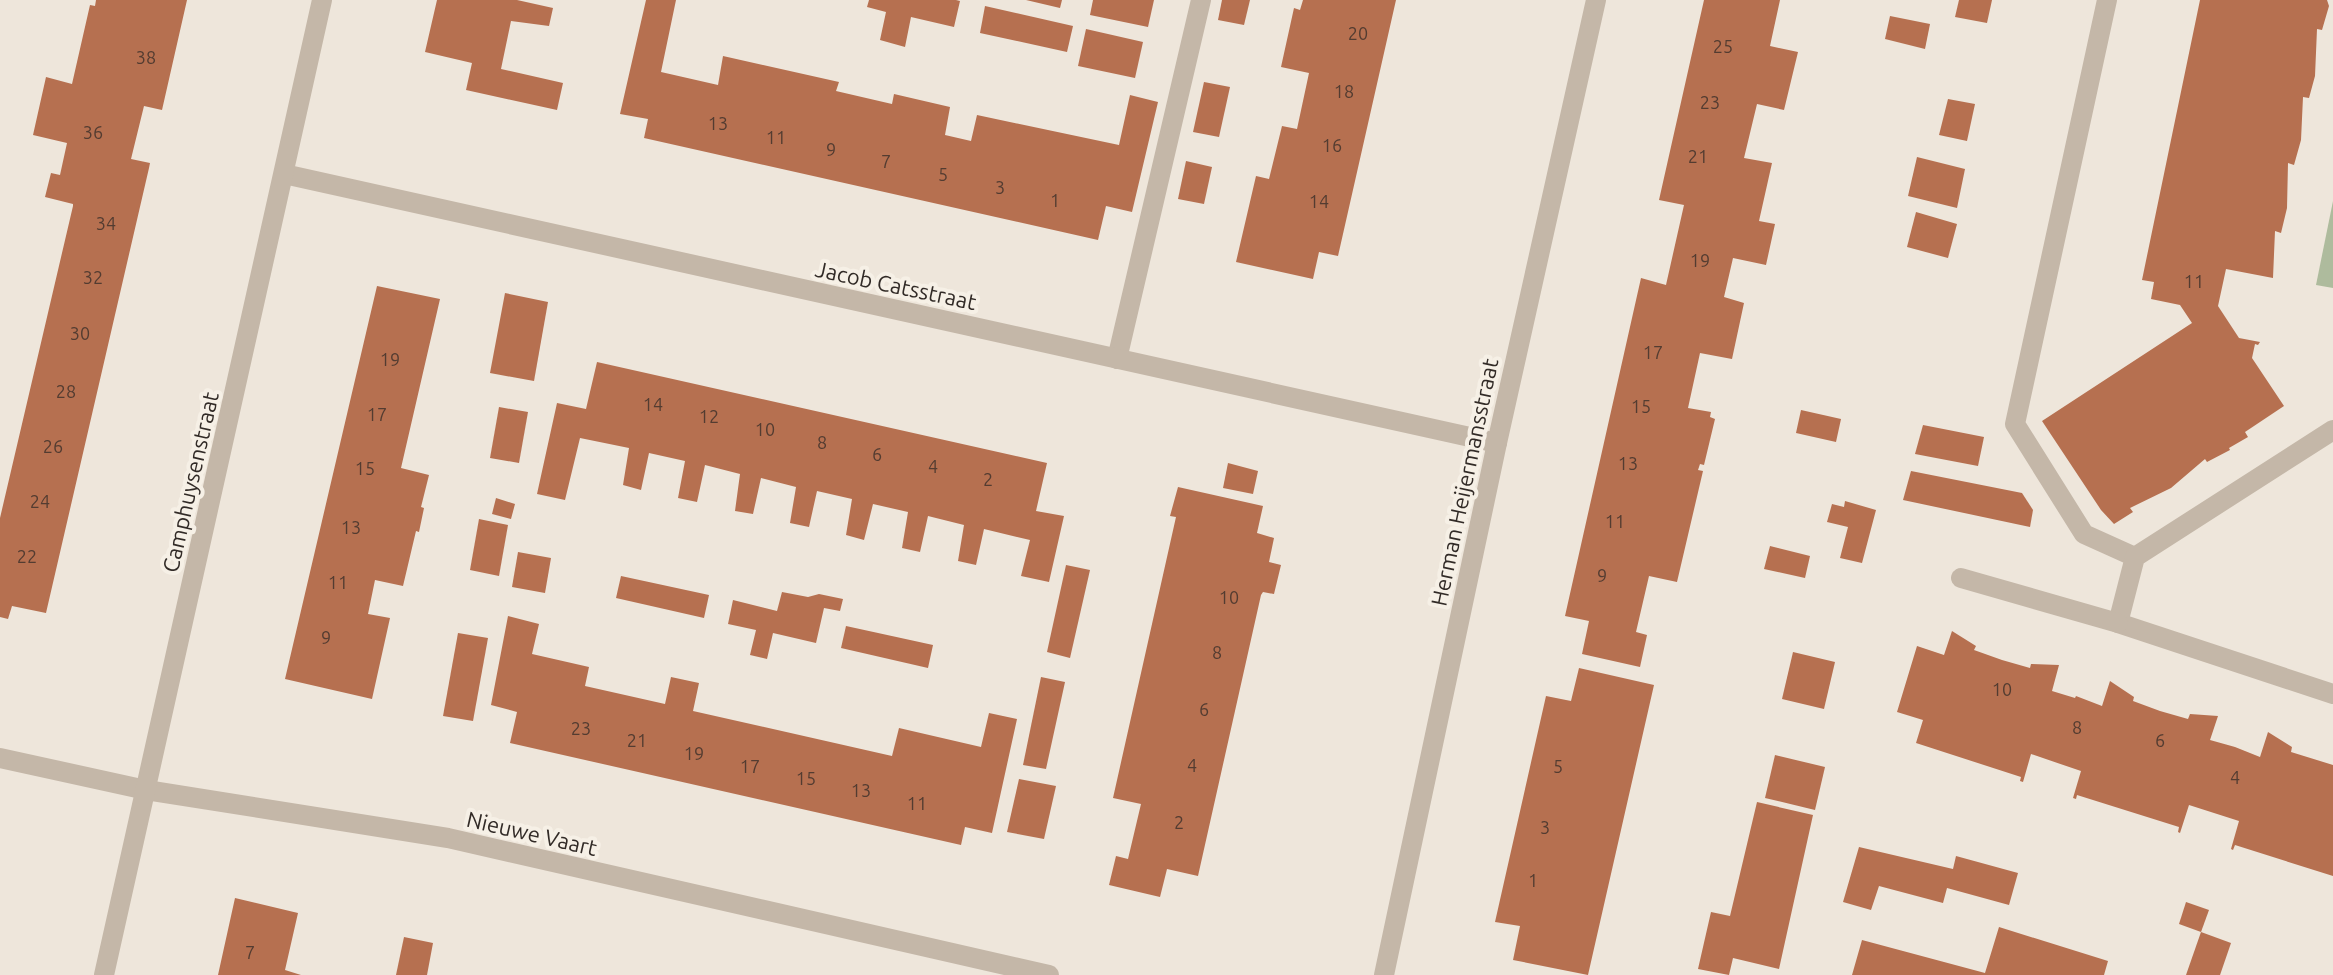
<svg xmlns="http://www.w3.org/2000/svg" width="2333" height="975" viewBox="0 0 2333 975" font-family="Ubuntu,sans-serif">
	<rect width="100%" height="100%" fill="#eee6db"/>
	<!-- green -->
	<path fill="#aebb9d" d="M2333 201V288L2316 285Z"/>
	<!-- building -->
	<g fill="#b67050">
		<path d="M96 0H187L162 110 144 106 131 159 150 163 149 168 46 613 12 606 8 619 0 617V518L73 206V204L45 197 51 173 60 175 67 143 33 135 46 77 72 84 90 5 95 6Z"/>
		<path d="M437 0H517L553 8 549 26 511 21 501 69 563 83 557 110 466 90 472 63 425 52Z"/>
		<path d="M646 0H676L661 72 718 85 723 56 839 82 836 91 892 104 894 94 950 107 945 135 971 141 977 115 1119 145 1130 95 1158 102 1132 212 1106 206 1098 240 644 138 648 119 620 114Z"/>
		<path d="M869 0H956L960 1 954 27 911 17 905 47 880 40 886 12 867 7Z"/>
		<path d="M1026 0H1062L1060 8Z"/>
		<path d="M1093 0H1154L1148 27 1090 15Z"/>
		<path d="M1222 0H1250L1244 25 1218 20Z"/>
		<path d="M1303 0H1396L1338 256 1319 252 1313 279 1236 262 1256 176 1269 179 1282 126 1297 129 1309 73 1281 67 1294 8 1300 10Z"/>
		<path d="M1704 0H1780L1770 46 1798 52 1784 110 1757 104 1744 158 1772 163 1759 221 1775 224 1766 265 1733 258 1724 297 1744 303 1732 359 1700 353 1688 408 1711 412 1710 417 1715 419 1704 465 1700 464 1698 470 1703 471 1677 582 1649 576 1636 632 1647 635 1640 667 1582 654 1589 621 1565 616 1641 278 1666 285 1684 205 1659 200Z"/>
		<path d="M1959 0H1992L1987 23 1955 17Z"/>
		<path d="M2200 0H2327L2329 6 2322 30 2317 29 2315 76 2309 98 2303 97 2301 140 2294 165 2288 163 2287 208 2281 233 2275 231 2273 278 2226 269 2218 306 2239 338 2260 342 2258 345 2255 344 2252 358 2284 406 2245 432 2248 437 2229 448 2230 450 2207 462 2205 459 2171 488 2130 508 2133 512 2114 524 2101 510 2042 421 2192 323 2180 305 2151 299 2154 282 2142 280Z"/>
		<path d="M985 6 1073 26 1067 52 980 33Z"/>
		<path d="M1890 16 1930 24 1925 49 1885 39Z"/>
		<path d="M1086 29 1143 42 1135 78 1078 66Z"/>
		<path d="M1204 82 1230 87 1219 137 1193 132Z"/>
		<path d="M1948 99 1975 104 1967 141 1939 135Z"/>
		<path d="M1917 157 1965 169 1957 208 1908 196Z"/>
		<path d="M1186 161 1212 167 1204 204 1178 199Z"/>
		<path d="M1916 212 1957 224 1948 258 1907 247Z"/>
		<path d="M377 286 440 299 401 468 429 475 421 507 424 508 419 532 416 531 403 586 375 580 368 614 390 618 372 699 285 679Z"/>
		<path d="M505 293 548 302 534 381 490 373Z"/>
		<path d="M597 362 1047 463 1036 511 1064 516 1049 582 1021 576 1030 540 984 529 976 565 958 561 964 525 928 516 920 552 902 548 908 512 873 504 864 540 846 535 852 499 817 491 809 527 790 523 796 487 761 478 753 514 735 511 740 474 705 465 697 502 678 498 685 461 649 453 641 490 623 485 629 448 580 438 565 500 537 494 557 403 586 409Z"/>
		<path d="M499 407 528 412 519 463 490 458Z"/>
		<path d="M1801 410 1841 419 1836 442 1796 433Z"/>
		<path d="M1923 425 1984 437 1978 466 1915 454Z"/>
		<path d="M1228 463 1258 471 1253 494 1223 488Z"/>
		<path d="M1911 471 2022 493 2033 510 2030 527 1903 500Z"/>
		<path d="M1178 487 1263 506 1257 533 1274 538 1269 562 1281 565 1274 594 1263 592 1261 595 1198 876 1167 869 1160 897 1109 885 1116 856 1128 859 1141 804 1113 798 1176 517 1170 516Z"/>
		<path d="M496 498 515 504 511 519 492 514Z"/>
		<path d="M1845 501 1876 510 1862 563 1840 558 1848 527 1827 522 1832 504 1844 507Z"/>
		<path d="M479 519 508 525 499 576 470 570Z"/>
		<path d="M1770 546 1810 556 1805 578 1764 569Z"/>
		<path d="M518 552 551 558 545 593 512 587Z"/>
		<path d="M1066 565 1090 570 1070 658 1047 652Z"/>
		<path d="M621 576 709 595 704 618 616 598Z"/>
		<path d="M782 592 808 597 819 594 843 599 840 611 824 608 816 643 773 633 767 659 750 655 756 630 728 624 733 600 777 611Z"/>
		<path d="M508 616 539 624 532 654 589 667 585 686 665 704 671 677 699 683 693 711 892 756 899 728 981 747 989 713 1017 719 992 833 965 827 961 845 510 743 517 712 491 705Z"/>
		<path d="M846 626 933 645 928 668 841 648Z"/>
		<path d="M1952 631 1976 646 1974 650 2002 660 2030 668 2031 664 2059 665 2052 691 2075 698 2076 696 2102 706 2110 681 2134 697 2133 701 2160 711 2188 719 2190 714 2218 716 2210 740 2235 747 2260 757 2268 732 2292 747 2291 752 2333 765V876L2235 845 2233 850 2231 849 2239 821 2189 805 2180 833 2178 832 2179 827 2077 795 2076 799 2073 798 2081 771 2031 754 2023 782 2020 781 2021 777 1916 743 1923 720 1897 712 1917 646 1944 655Z"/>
		<path d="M458 633 488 638 473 721 443 716Z"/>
		<path d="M1793 652 1835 662 1824 709 1782 699Z"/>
		<path d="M1579 668 1654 685 1588 975 1513 960 1520 926 1495 922 1546 696 1571 701Z"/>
		<path d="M1041 677 1065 682 1046 769 1023 765Z"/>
		<path d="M1775 755 1825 767 1815 810 1765 798Z"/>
		<path d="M1019 779 1056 786 1044 839 1007 832Z"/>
		<path d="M1757 802 1813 815 1779 969 1733 958 1729 975 1698 969 1711 912 1730 916Z"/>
		<path d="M1859 847 1953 869 1956 856 2018 873 2009 905 1947 888 1943 903 1879 886 1871 910 1843 902Z"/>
		<path d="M235 898 298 913 285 970 301 975H218Z"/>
		<path d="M2186 902 2209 910 2201 932 2179 924Z"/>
		<path d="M1999 927 2108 961 2104 975H1852L1862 940 1985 973Z"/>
		<path d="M2201 932 2231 943 2220 975H2186Z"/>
		<path d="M404 937 433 943 427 975H396Z"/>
	</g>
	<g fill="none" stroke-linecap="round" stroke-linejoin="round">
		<!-- service -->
		<g stroke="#c4b7a8" stroke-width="20">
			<path d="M2107 0 2015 424 2084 534 2135 557"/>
			<path d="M1117 359 1201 0"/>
		</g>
		<!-- minor -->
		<g stroke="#c4b7a8" stroke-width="20">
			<path d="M284 174 1497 443"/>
			<path d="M2333 430 2135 557 2118 623 2333 694"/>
			<path d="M1961 578 2118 623"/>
			<path d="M0 758 146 790 448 838 1049 975"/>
			<path d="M104 975 322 0"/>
			<path d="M1384 975 1497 443 1596 0"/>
		</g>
	</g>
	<g text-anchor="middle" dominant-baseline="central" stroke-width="8" stroke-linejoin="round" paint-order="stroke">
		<!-- number labels -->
		<g font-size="18" fill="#533c31">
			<text x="1358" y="33">20</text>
			<text x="1723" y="46">25</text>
			<text x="146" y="57">38</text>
			<text x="1344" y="91">18</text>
			<text x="1710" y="102">23</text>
			<text x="718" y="123">13</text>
			<text x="93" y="132">36</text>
			<text x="776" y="137">11</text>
			<text x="1332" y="145">16</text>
			<text x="831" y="149">9</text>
			<text x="1698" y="156">21</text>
			<text x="886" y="161">7</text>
			<text x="943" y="174">5</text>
			<text x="1000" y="187">3</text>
			<text x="1055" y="200">1</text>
			<text x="1319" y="201">14</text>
			<text x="106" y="223">34</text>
			<text x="1700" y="260">19</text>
			<text x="93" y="277">32</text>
			<text x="2194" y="281">11</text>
			<text x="80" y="333">30</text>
			<text x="1653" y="352">17</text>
			<text x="390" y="359">19</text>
			<text x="66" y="391">28</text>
			<text x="653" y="404">14</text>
			<text x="1641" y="406">15</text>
			<text x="377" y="414">17</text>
			<text x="709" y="416">12</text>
			<text x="765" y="429">10</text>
			<text x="822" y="442">8</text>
			<text x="53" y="446">26</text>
			<text x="877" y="454">6</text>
			<text x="1628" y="463">13</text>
			<text x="933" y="466">4</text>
			<text x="365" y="468">15</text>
			<text x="988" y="479">2</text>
			<text x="40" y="501">24</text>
			<text x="1615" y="521">11</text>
			<text x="351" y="527">13</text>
			<text x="27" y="556">22</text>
			<text x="1602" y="575">9</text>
			<text x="338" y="582">11</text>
			<text x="1229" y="597">10</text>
			<text x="326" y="637">9</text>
			<text x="1217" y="652">8</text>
			<text x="2002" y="689">10</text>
			<text x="1204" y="709">6</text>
			<text x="2077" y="727">8</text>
			<text x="581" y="728">23</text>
			<text x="637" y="740">21</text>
			<text x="2160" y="740">6</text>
			<text x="694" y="753">19</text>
			<text x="1192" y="765">4</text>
			<text x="750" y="766">17</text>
			<text x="1558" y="766">5</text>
			<text x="2235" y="777">4</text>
			<text x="806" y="778">15</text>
			<text x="861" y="790">13</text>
			<text x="917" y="803">11</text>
			<text x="1179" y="822">2</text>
			<text x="1545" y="827">3</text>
			<text x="1533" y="880">1</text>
			<text x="250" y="952">7</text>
		</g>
		<!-- street labels -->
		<g font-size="22" fill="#322b27" stroke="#f6f0e6">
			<text transform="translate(896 285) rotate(12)">Jacob Catsstraat</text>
			<text transform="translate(190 482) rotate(-77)">Camphuysenstraat</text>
			<text transform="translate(1464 482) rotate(-78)">Herman Heijermansstraat</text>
			<text transform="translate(532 833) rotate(13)">Nieuwe Vaart</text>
		</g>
	</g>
</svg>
